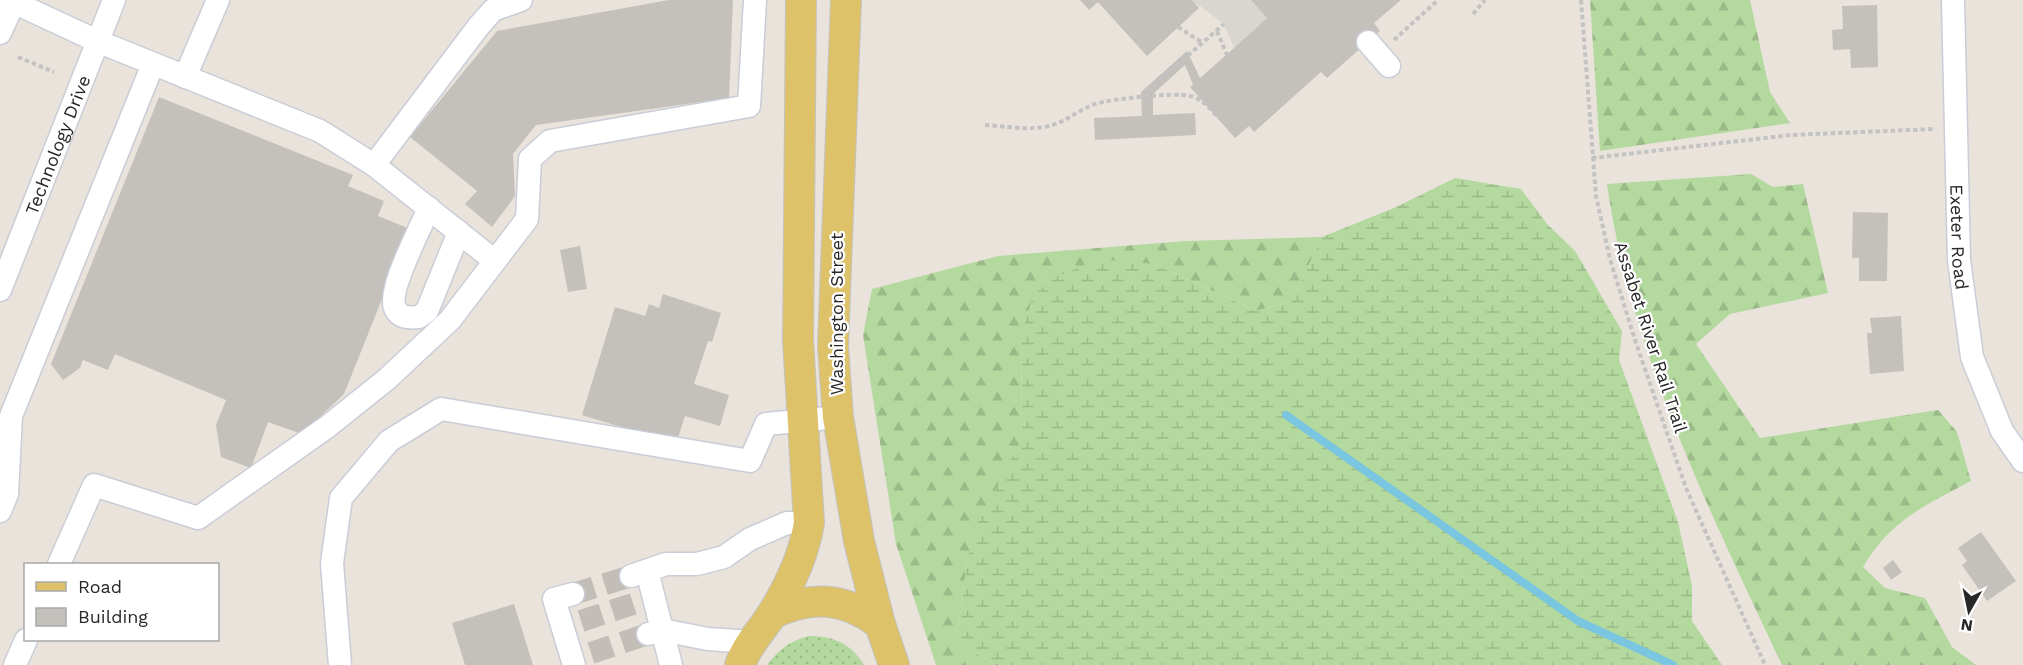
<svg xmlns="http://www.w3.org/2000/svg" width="2023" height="665" viewBox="0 0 2023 665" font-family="'Work Sans',sans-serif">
	<defs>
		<pattern id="grass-dots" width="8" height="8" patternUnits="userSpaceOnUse" patternTransform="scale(1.5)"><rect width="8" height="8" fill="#b3d99e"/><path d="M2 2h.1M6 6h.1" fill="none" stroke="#9aba88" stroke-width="1.8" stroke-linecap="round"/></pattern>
		<pattern id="forest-firs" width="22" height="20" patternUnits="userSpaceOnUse" patternTransform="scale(1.5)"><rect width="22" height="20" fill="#b3d99e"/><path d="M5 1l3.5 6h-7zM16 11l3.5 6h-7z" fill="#9aba88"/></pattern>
		<pattern id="wetland-marsh" width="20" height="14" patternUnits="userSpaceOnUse" patternTransform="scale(1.5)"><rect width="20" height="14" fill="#b3d99e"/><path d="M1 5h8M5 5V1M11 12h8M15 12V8" fill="none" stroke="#9aba88"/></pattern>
	</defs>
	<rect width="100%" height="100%" fill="#e9e3db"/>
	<!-- grass -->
	<path fill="url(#grass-dots)" d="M808 636C833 636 851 643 864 665H767C779 649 789 642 808 636Z"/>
	<!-- forest -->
	<g fill="url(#forest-firs)">
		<path d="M1590 0H1750L1770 92 1790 123 1600 151Z"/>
		<path d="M1751 174 1773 187 1803 184 1828 293 1730 314 1696 344 1760 438 1938 410 1957 432 1971 481C1925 505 1890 521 1863 567L1885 588 1925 598 1952 647 1976 665H1782C1710 512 1631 353 1607 184Z"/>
		<path d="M1322 237 1292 301 1256 311 1154 264 1021 337 1022 439 967 563 956 644 1000 665H936L896 544 863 335 872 289 998 256 1186 241Z"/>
	</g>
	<!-- wetland -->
	<path fill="url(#wetland-marsh)" d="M1455 178 1521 189 1547 224 1575 251 1622 331 1619 360 1678 522 1692 586V621L1722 665H1000L956 644 967 563 974 530 1022 439 1021 337 1033 295 1055 277 1101 259 1154 264 1256 311 1292 301 1322 237 1394 208Z"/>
	<!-- plaza -->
	<path fill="#d9d6d1" d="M1192 0H1251L1267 18 1234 48 1224 24Z"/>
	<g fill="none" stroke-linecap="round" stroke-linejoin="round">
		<!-- stream -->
		<path stroke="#7ac5df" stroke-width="8" d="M1286 415 1578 621 1673 665"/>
	</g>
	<!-- building -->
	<g fill="#c4c0bb">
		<path d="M669 0H733L729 98 536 125 513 154 515 196 492 227 465 204 477 191 410 137 497 31Z"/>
		<path d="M1080 0H1192L1199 8 1147 56 1098 2 1089 10Z"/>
		<path d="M1251 0H1401L1374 23 1380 31 1327 78 1321 72 1254 132 1249 126 1235 138 1190 87 1193 85 1185 65 1153 94V115L1195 113 1196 135 1095 140 1094 118 1142 116 1141 92 1187 51 1200 78 1234 48 1267 18Z"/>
		<path d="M1877 5 1878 67 1851 68 1850 49 1833 50 1832 30 1843 29 1842 6Z"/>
		<path d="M159 97 353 175 348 186 384 201 378 216 410 229 344 394 302 434 268 422 251 468 221 457 216 425 226 400 115 354 108 370 83 360 80 368 63 380 51 364Z"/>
		<path d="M1853 212 1888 213 1887 281H1859V258H1852Z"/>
		<path d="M580 246 587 289 568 292 560 250Z"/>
		<path d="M663 294 721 313 712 342 708 341 694 384 729 395 720 426 685 416 676 444 582 415 615 307 645 316 649 304 659 308Z"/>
		<path d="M1901 316 1904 371 1870 374 1867 333H1872L1870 318Z"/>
		<path d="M1981 532 2016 581 1987 601 1962 565 1967 561 1958 548Z"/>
		<path d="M1893 560 1902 572 1891 580 1883 568Z"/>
		<path d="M514 604 533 665H465L452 623Z"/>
	</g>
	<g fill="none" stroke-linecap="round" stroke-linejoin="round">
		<!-- minor-tunnel -->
		<g stroke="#c2beb7" stroke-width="22" stroke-dasharray="22 11" stroke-linecap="butt">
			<path d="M573 594 631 576"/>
			<path d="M581 621 639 602"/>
			<path d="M591 653 648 634"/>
		</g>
		<!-- minor casing -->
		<g stroke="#cacdd8" stroke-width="25">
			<g id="minor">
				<path d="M9 0 97 41 320 131 374 165 478 27 493 10 521 0"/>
				<path id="s1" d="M1953 0 1959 260 1972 357 2002 431 2023 461"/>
				<path d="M0 33 15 0"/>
				<path d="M1368 42 1389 66"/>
				<path d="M185 77 218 0"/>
				<path d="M374 165 495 261"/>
				<path d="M429 208C421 227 387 291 395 308 399 318 409 318 419 317L427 311 459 232"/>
				<path id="s2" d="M0 290 114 0"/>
				<path d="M0 511 7 494 11 416 153 64"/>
				<path d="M59 564 94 485 198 518 327 427 387 379 450 320 527 219 530 159 550 141 749 106 755 0"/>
				<path d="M647 571 671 665"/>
				<path d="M631 576 666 564H697L724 557 750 539 787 523H809"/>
				<path d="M573 594 554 599 574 665"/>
				<path d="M648 634 662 630 708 639 751 642"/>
				<path d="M15 665 26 640"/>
				<path d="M340 665 332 563 341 498 389 441 441 409 750 461 766 424 838 417"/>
			</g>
		</g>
		<!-- major casing -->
		<g stroke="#c3c3c3" stroke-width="32">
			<g id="major">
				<path d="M846 0 833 346 838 417 859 541 880 624 894 665"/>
				<path d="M772 614C811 595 845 597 880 624"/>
				<path d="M740 665C747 644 761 632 772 614 789 587 804 554 809 523L798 340 801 0"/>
			</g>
		</g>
		<!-- path -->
		<g stroke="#c3c3c3" stroke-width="4" stroke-dasharray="4.5 3" stroke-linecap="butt">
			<path d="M1581 0 1596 196 1610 259 1635 340 1686 488 1765 665"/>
			<path d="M1473 14 1485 0"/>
			<path d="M1178 27 1203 43"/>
			<path d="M1217 31 1227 55"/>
			<path d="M1394 40 1438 0"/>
			<path d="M18 57 54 72"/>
			<path d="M1146 97 1147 91 1224 24"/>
			<path d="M985 125C1005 126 1029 131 1049 126 1066 122 1078 110 1095 104 1111 99 1174 92 1190 96 1203 99 1210 109 1219 118"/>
			<path d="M1592 158 1791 135 1935 129"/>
		</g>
		<!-- minor -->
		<use href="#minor" stroke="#fff" stroke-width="22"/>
		<!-- major -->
		<use href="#major" stroke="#dec26a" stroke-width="30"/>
	</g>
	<g text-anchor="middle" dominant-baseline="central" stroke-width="4.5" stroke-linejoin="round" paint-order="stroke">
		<!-- street labels -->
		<g font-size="18" fill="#282828" stroke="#fff">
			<text stroke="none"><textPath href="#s2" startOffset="156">Technology Drive</textPath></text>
			<text stroke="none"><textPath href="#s1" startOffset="237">Exeter Road</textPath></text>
			<text transform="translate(836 314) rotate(-90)">Washington Street</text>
			<text transform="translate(1651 337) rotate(72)">Assabet River Rail Trail</text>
		</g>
	</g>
	<!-- legend -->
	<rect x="24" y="563" width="195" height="78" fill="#ffffff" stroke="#a9a9a9" stroke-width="1.5"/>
	<rect x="36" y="582" width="30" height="9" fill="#dec26a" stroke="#a9a9a9" stroke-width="1.5"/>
	<text x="78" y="593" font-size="18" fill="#282828">Road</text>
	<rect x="36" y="608" width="30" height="18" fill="#c4c0bb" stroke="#a9a9a9" stroke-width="1.5"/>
	<text x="78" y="623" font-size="18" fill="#282828">Building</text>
	<!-- north arrow -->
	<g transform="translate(1969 611) rotate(189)" stroke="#ffffff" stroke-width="4.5" paint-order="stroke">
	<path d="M0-4.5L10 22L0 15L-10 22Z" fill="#282828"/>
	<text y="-9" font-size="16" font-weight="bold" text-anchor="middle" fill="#282828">N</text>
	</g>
</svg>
